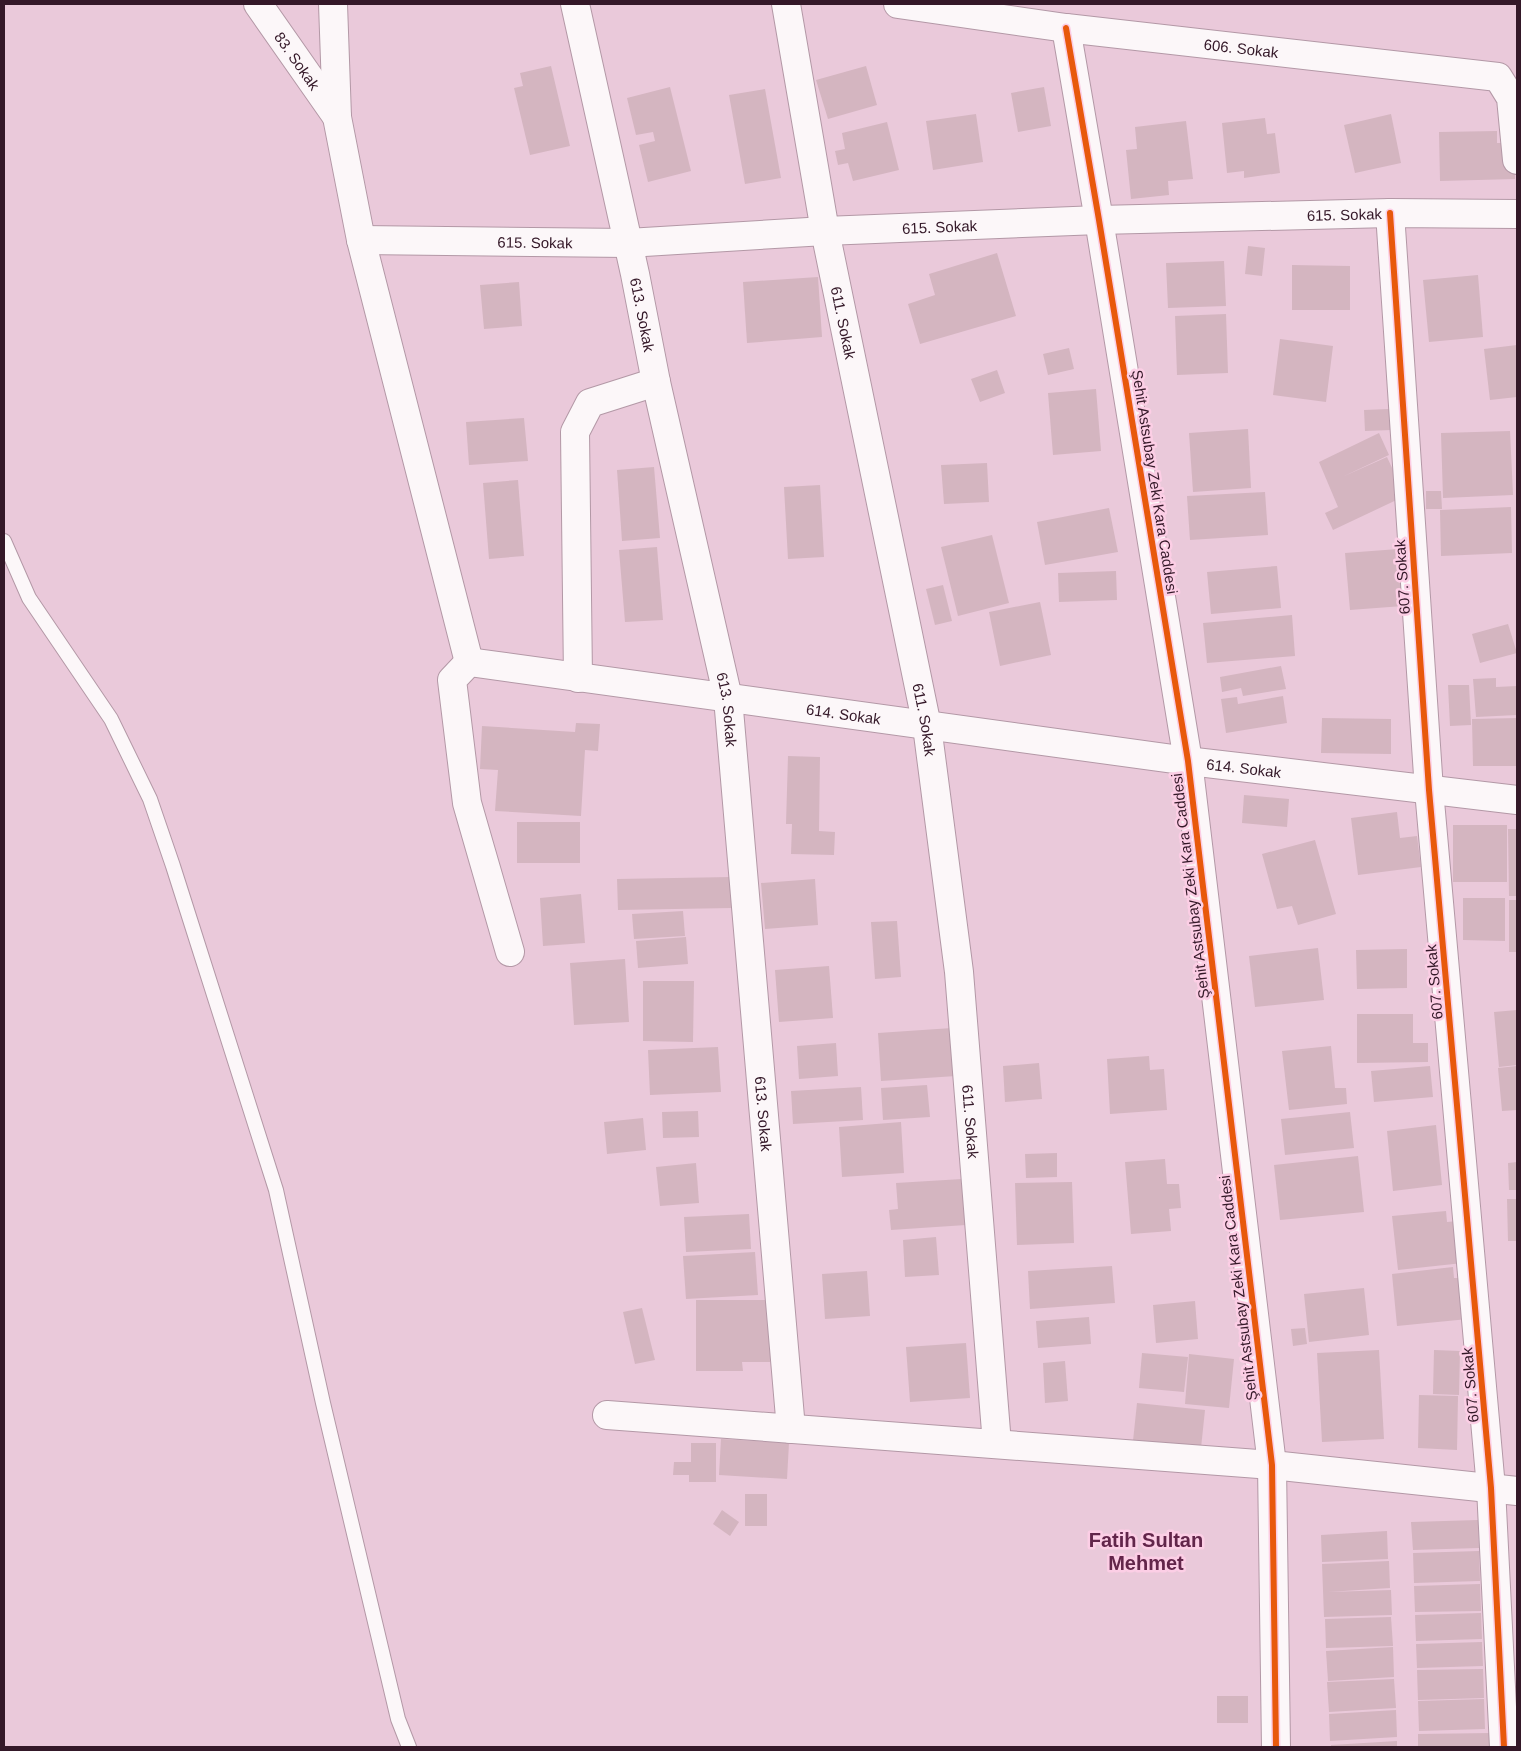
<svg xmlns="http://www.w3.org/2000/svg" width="1521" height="1751" viewBox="0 0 1521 1751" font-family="Arial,sans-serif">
	<rect width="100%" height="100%" fill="#eac9da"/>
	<!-- building -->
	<g fill="#d4b5c0">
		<path d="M551 66 570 146 530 155 514 88 523 86 520 73Z"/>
		<path d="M866 66 877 105 828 119 816 80Z"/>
		<path d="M670 87 691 171 648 182 639 145 655 141 653 132 636 135 627 98Z"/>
		<path d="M1044 87 1051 126 1018 132 1011 93Z"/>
		<path d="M765 89 781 178 745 184 729 95Z"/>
		<path d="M976 114 983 162 933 170 926 121Z"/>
		<path d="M1391 114 1401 163 1355 173 1344 125Z"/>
		<path d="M1265 118 1267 134 1275 133 1280 173 1244 178V171L1227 173 1222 123Z"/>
		<path d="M1186 121 1193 179 1168 181 1169 195 1131 199 1126 150 1137 149 1135 127Z"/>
		<path d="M887 122 899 170 853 181 848 163 838 165 835 151 845 149 842 133Z"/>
		<path d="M1497 131V143H1514L1515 179 1440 181 1439 132Z"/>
		<path d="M1248 246 1265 248 1262 276 1245 274Z"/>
		<path d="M997 253 1016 316 920 344 908 304 935 295 929 274Z"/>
		<path d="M1224 261 1226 306 1168 308 1166 263Z"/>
		<path d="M1292 265 1350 266V310H1292Z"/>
		<path d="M1478 275 1483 337 1429 342 1423 280Z"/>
		<path d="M818 277 822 337 747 343 743 282Z"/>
		<path d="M519 282 522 326 484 329 480 285Z"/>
		<path d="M1226 314 1228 373 1177 375 1175 316Z"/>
		<path d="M1280 339 1333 346 1326 402 1273 395Z"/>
		<path d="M1517 345V397L1490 400 1484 349Z"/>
		<path d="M1069 348 1074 369 1048 375 1043 354Z"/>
		<path d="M997 370 1005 393 980 402 971 379Z"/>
		<path d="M1096 389 1101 451 1053 455 1048 393Z"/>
		<path d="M1389 409 1391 430 1365 431 1364 410Z"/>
		<path d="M524 418 528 461 469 465 466 422Z"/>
		<path d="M1248 429 1251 488 1193 492 1189 433Z"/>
		<path d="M1510 431 1513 495 1443 498 1441 433Z"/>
		<path d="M1379 433 1389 455 1342 477 1387 457 1405 496 1333 530 1325 513 1338 507 1319 462Z"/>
		<path d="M987 463 989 502 944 504 941 465Z"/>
		<path d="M654 467 660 538 622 541 617 470Z"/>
		<path d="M518 480 524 556 489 559 483 483Z"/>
		<path d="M820 485 824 557 788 559 784 487Z"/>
		<path d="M1426 491H1441L1442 509H1426Z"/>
		<path d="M1265 492 1268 535 1190 540 1187 496Z"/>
		<path d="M1511 507 1512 553 1441 556 1440 510Z"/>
		<path d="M1109 508 1118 552 1045 565 1037 522Z"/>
		<path d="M992 535 1009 603 958 616 941 547Z"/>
		<path d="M657 547 663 620 625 622 619 550Z"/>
		<path d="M1398 549 1403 606 1350 610 1345 553Z"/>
		<path d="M1277 566 1281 608 1211 614 1207 572Z"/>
		<path d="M1116 571 1117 600 1059 602 1058 573Z"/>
		<path d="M943 585 952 621 935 625 926 589Z"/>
		<path d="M1040 602 1051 655 1000 666 989 612Z"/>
		<path d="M1292 615 1295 656 1207 663 1203 623Z"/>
		<path d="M1508 624 1517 653 1480 663 1472 634Z"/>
		<path d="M1281 666 1286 689 1243 696 1241 688 1222 692 1220 677Z"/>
		<path d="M1496 678V687L1517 686V715L1476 717 1473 679Z"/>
		<path d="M1448 685H1469L1471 725 1450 726Z"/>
		<path d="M1283 696 1287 723 1226 733 1221 699 1237 697 1238 704Z"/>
		<path d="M1322 718 1391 719V754L1321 753Z"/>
		<path d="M1517 718V766H1473L1472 719Z"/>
		<path d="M576 723 600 724 598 751 585 750 581 816 495 811 498 770 480 769 482 726 575 732Z"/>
		<path d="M788 756 820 757 819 831 835 832 834 855 791 854 792 824H786Z"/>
		<path d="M1244 795 1289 799 1287 827 1242 823Z"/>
		<path d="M1397 812 1400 838 1417 836 1421 867 1358 875 1351 818Z"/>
		<rect x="517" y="822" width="63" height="41"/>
		<rect x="1453" y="825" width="54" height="57"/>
		<path d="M1508 829H1517V896H1509Z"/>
		<path d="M1315 840 1336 914 1298 925 1292 906 1277 909 1262 854Z"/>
		<path d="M731 877 732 908 618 910 617 879Z"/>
		<path d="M815 879 818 925 765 929 761 883Z"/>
		<path d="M581 894 585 943 543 946 540 898Z"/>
		<path d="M1463 898H1505V941L1463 940Z"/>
		<rect x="1509" y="900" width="8" height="52"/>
		<path d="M683 911 685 936 634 939 632 914Z"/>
		<path d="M897 921 901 977 875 979 871 922Z"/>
		<path d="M686 937 688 964 638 968 636 941Z"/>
		<path d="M1318 948 1324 1000 1255 1007 1249 956Z"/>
		<path d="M1407 949V988L1357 989 1356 950Z"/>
		<path d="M625 959 629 1022 574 1025 570 963Z"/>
		<path d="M829 966 833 1018 779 1022 775 970Z"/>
		<path d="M643 981H694L693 1042 643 1041Z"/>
		<path d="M1517 1010V1065L1499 1067 1494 1012Z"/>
		<path d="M1357 1014H1413V1043H1428V1062L1357 1063Z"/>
		<path d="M952 1028 956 1076 881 1081 878 1033Z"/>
		<path d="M836 1043 838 1076 799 1079 797 1046Z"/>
		<path d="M1331 1046 1335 1088H1346L1347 1104 1289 1110 1282 1051Z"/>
		<path d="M718 1047 721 1092 650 1095 648 1050Z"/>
		<path d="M1149 1056 1150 1070 1164 1069 1167 1110 1110 1114 1107 1059Z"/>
		<path d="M1039 1063 1042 1099 1005 1102 1003 1066Z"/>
		<path d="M1430 1066 1433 1097 1374 1102 1371 1071Z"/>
		<path d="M1517 1066V1110L1502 1111 1498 1068Z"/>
		<path d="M927 1085 930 1117 883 1120 881 1088Z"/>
		<path d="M861 1087 863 1120 793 1124 791 1091Z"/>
		<path d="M698 1111 699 1137 663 1138 662 1112Z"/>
		<path d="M1350 1112 1354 1148 1285 1155 1281 1119Z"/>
		<path d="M643 1118 646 1150 607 1154 604 1122Z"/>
		<path d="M901 1122 904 1173 842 1177 839 1127Z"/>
		<path d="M1436 1125 1442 1185 1393 1191 1387 1131Z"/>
		<path d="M1057 1153V1177L1026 1178 1025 1154Z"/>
		<path d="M1358 1156 1364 1212 1280 1220 1274 1165Z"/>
		<path d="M1165 1159 1167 1184H1179L1181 1208 1169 1209 1171 1231 1131 1234 1125 1162Z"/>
		<path d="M1517 1162V1190H1509L1508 1163Z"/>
		<path d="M696 1163 699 1203 660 1206 656 1167Z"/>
		<path d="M962 1179 966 1225 891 1230 889 1210 898 1209 896 1183Z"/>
		<path d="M1072 1182 1074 1243 1017 1245 1015 1183Z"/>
		<path d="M1507 1199H1517V1241H1508Z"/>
		<path d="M1446 1211 1447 1222 1458 1221 1463 1263 1398 1270 1392 1216Z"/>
		<path d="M749 1214 751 1249 686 1252 684 1217Z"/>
		<path d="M936 1237 939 1275 905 1277 903 1240Z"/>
		<path d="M755 1252 758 1295 686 1299 683 1256Z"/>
		<path d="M1112 1266 1115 1303 1030 1309 1028 1271Z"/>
		<path d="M1453 1267 1454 1278H1463L1468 1319 1397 1326 1392 1274Z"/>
		<path d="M867 1271 870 1316 825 1319 822 1274Z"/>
		<path d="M1364 1288 1369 1335 1309 1342 1304 1294Z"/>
		<path d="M696 1300H770V1362H742L743 1371H696Z"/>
		<path d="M1195 1301 1198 1339 1156 1343 1153 1305Z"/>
		<path d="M642 1308 655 1360 635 1364 623 1312Z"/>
		<path d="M1089 1317 1091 1344 1038 1348 1036 1321Z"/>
		<path d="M1305 1328 1307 1344 1293 1346 1291 1329Z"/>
		<path d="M966 1343 970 1398 910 1402 906 1347Z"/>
		<path d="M1379 1350 1384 1439 1322 1442 1317 1353Z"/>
		<path d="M1434 1350 1460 1351 1459 1395 1433 1394Z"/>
		<path d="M1142 1353 1188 1357 1184 1392 1139 1388Z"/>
		<path d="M1189 1354 1234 1359 1229 1408 1185 1404Z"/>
		<path d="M1065 1361 1068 1401 1045 1403 1043 1363Z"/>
		<path d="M1419 1395 1458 1396 1457 1450 1418 1448Z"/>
		<path d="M1137 1403 1205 1410 1201 1448 1133 1441Z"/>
		<path d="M721 1439 789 1443 787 1479 719 1475Z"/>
		<path d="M691 1443H716V1482H689V1475H673L674 1462H691Z"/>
		<rect x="745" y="1494" width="22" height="32"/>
		<path d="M722 1510 739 1522 730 1536 713 1524Z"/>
		<path d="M1478 1520 1479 1548 1413 1550 1411 1522Z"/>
		<path d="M1387 1531 1388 1559 1322 1562 1321 1535Z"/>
		<path d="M1479 1551 1480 1581 1414 1583 1413 1553Z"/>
		<path d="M1389 1561 1390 1588 1328 1592 1391 1590 1392 1615 1324 1617 1322 1564Z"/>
		<path d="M1480 1584 1481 1611 1415 1612 1414 1586Z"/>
		<path d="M1481 1613 1482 1639 1416 1641 1415 1615Z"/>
		<path d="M1391 1617 1393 1646 1326 1648 1325 1619Z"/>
		<path d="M1482 1642 1483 1666 1417 1668 1416 1644Z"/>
		<path d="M1393 1647 1394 1677 1328 1681 1326 1651Z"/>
		<path d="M1483 1669 1484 1698 1418 1700 1417 1670Z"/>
		<path d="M1394 1679 1396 1708 1329 1712 1327 1682Z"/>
		<rect x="1217" y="1696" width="31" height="27"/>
		<path d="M1484 1699 1485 1729 1419 1731 1418 1701Z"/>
		<path d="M1396 1710 1397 1737 1330 1741 1329 1714Z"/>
		<path d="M1491 1733V1747H1418V1734Z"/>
		<path d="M1397 1741V1747H1331V1745Z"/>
	</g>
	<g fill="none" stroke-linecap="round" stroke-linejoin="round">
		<!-- lane casing -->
		<g stroke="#b398a6" stroke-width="16">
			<path id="lane" d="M4 541 29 598 111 719 150 799 173 866 276 1190 323 1403 398 1719 409 1747"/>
		</g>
		<!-- street casing -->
		<g stroke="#b398a6" stroke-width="30">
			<g id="street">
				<path id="s1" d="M258 4 337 117"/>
				<path d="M333 4 337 117 361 240 469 662"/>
				<path id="s2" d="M575 4 635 274 656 382 728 698 791 1429"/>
				<path id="s3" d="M786 4 825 231 927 726 959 972 997 1444"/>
				<path d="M1066 28 1099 220 1188 761 1272 1465 1276 1747"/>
				<path d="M1390 213 1429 790 1491 1488 1504 1747"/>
				<path id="s4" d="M361 240 628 243 825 231 1099 220 1390 213 1517 214"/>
				<path id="s5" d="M469 662 1188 761 1517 800"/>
				<path d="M469 662 452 680 467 803 510 952"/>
				<path d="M578 678 575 432 590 403 656 382"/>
				<path d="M607 1415 1272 1465 1517 1491"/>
			</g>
		</g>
		<!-- secondary casing -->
		<g stroke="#b398a6" stroke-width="30">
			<g id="secondary">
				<path id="s6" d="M898 4 1066 28 1498 77 1511 98 1517 160"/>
			</g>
		</g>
		<!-- lane -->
		<use href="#lane" stroke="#fcf7f9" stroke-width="14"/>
		<!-- street -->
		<use href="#street" stroke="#fcf7f9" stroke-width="28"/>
		<!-- secondary -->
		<use href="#secondary" stroke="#fcf7f9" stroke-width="28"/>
		<!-- cycleway casing -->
		<g stroke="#fccee5" stroke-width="9">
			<g id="cycleway">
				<path d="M1066 28 1099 220 1188 761 1272 1465 1276 1747"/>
				<path d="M1390 213 1429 790 1491 1488 1504 1747"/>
			</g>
		</g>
		<!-- cycleway -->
		<use href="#cycleway" stroke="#e8590c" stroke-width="6"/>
	</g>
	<g text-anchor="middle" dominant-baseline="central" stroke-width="5" stroke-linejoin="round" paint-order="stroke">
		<!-- street labels -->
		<g font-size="15" fill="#341828" stroke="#fccee5">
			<text stroke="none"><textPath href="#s6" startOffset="346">606. Sokak</textPath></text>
			<text stroke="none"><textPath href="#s1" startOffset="69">83. Sokak</textPath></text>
			<text stroke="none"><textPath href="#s4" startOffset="984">615. Sokak</textPath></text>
			<text stroke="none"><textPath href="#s4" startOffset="579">615. Sokak</textPath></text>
			<text stroke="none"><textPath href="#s4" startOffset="174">615. Sokak</textPath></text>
			<text stroke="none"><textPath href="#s2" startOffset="318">613. Sokak</textPath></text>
			<text stroke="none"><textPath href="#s3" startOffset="324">611. Sokak</textPath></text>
			<text transform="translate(1155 482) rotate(81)">Şehit Astsubay Zeki Kara Caddesi</text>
			<text transform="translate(1402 577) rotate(-94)">607. Sokak</text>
			<text stroke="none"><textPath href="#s2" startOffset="722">613. Sokak</textPath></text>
			<text stroke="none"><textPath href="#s5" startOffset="378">614. Sokak</textPath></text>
			<text stroke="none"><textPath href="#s3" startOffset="729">611. Sokak</textPath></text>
			<text stroke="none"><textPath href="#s5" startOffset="782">614. Sokak</textPath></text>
			<text transform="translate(1190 886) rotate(-97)">Şehit Astsubay Zeki Kara Caddesi</text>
			<text transform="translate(1434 982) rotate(-95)">607. Sokak</text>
			<text stroke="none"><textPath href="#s2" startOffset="1128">613. Sokak</textPath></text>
			<text stroke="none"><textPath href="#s3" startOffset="1134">611. Sokak</textPath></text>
			<text transform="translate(1238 1288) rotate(-97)">Şehit Astsubay Zeki Kara Caddesi</text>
			<text transform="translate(1470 1385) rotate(-95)">607. Sokak</text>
		</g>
		<!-- district labels -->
		<g font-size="20" font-weight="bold" fill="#62254a" stroke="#fccee5">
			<text x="1146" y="1540">Fatih Sultan<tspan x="1146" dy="23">Mehmet</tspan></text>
		</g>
	</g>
	<!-- border -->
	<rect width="1521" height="1751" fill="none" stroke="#341828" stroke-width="10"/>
</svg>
